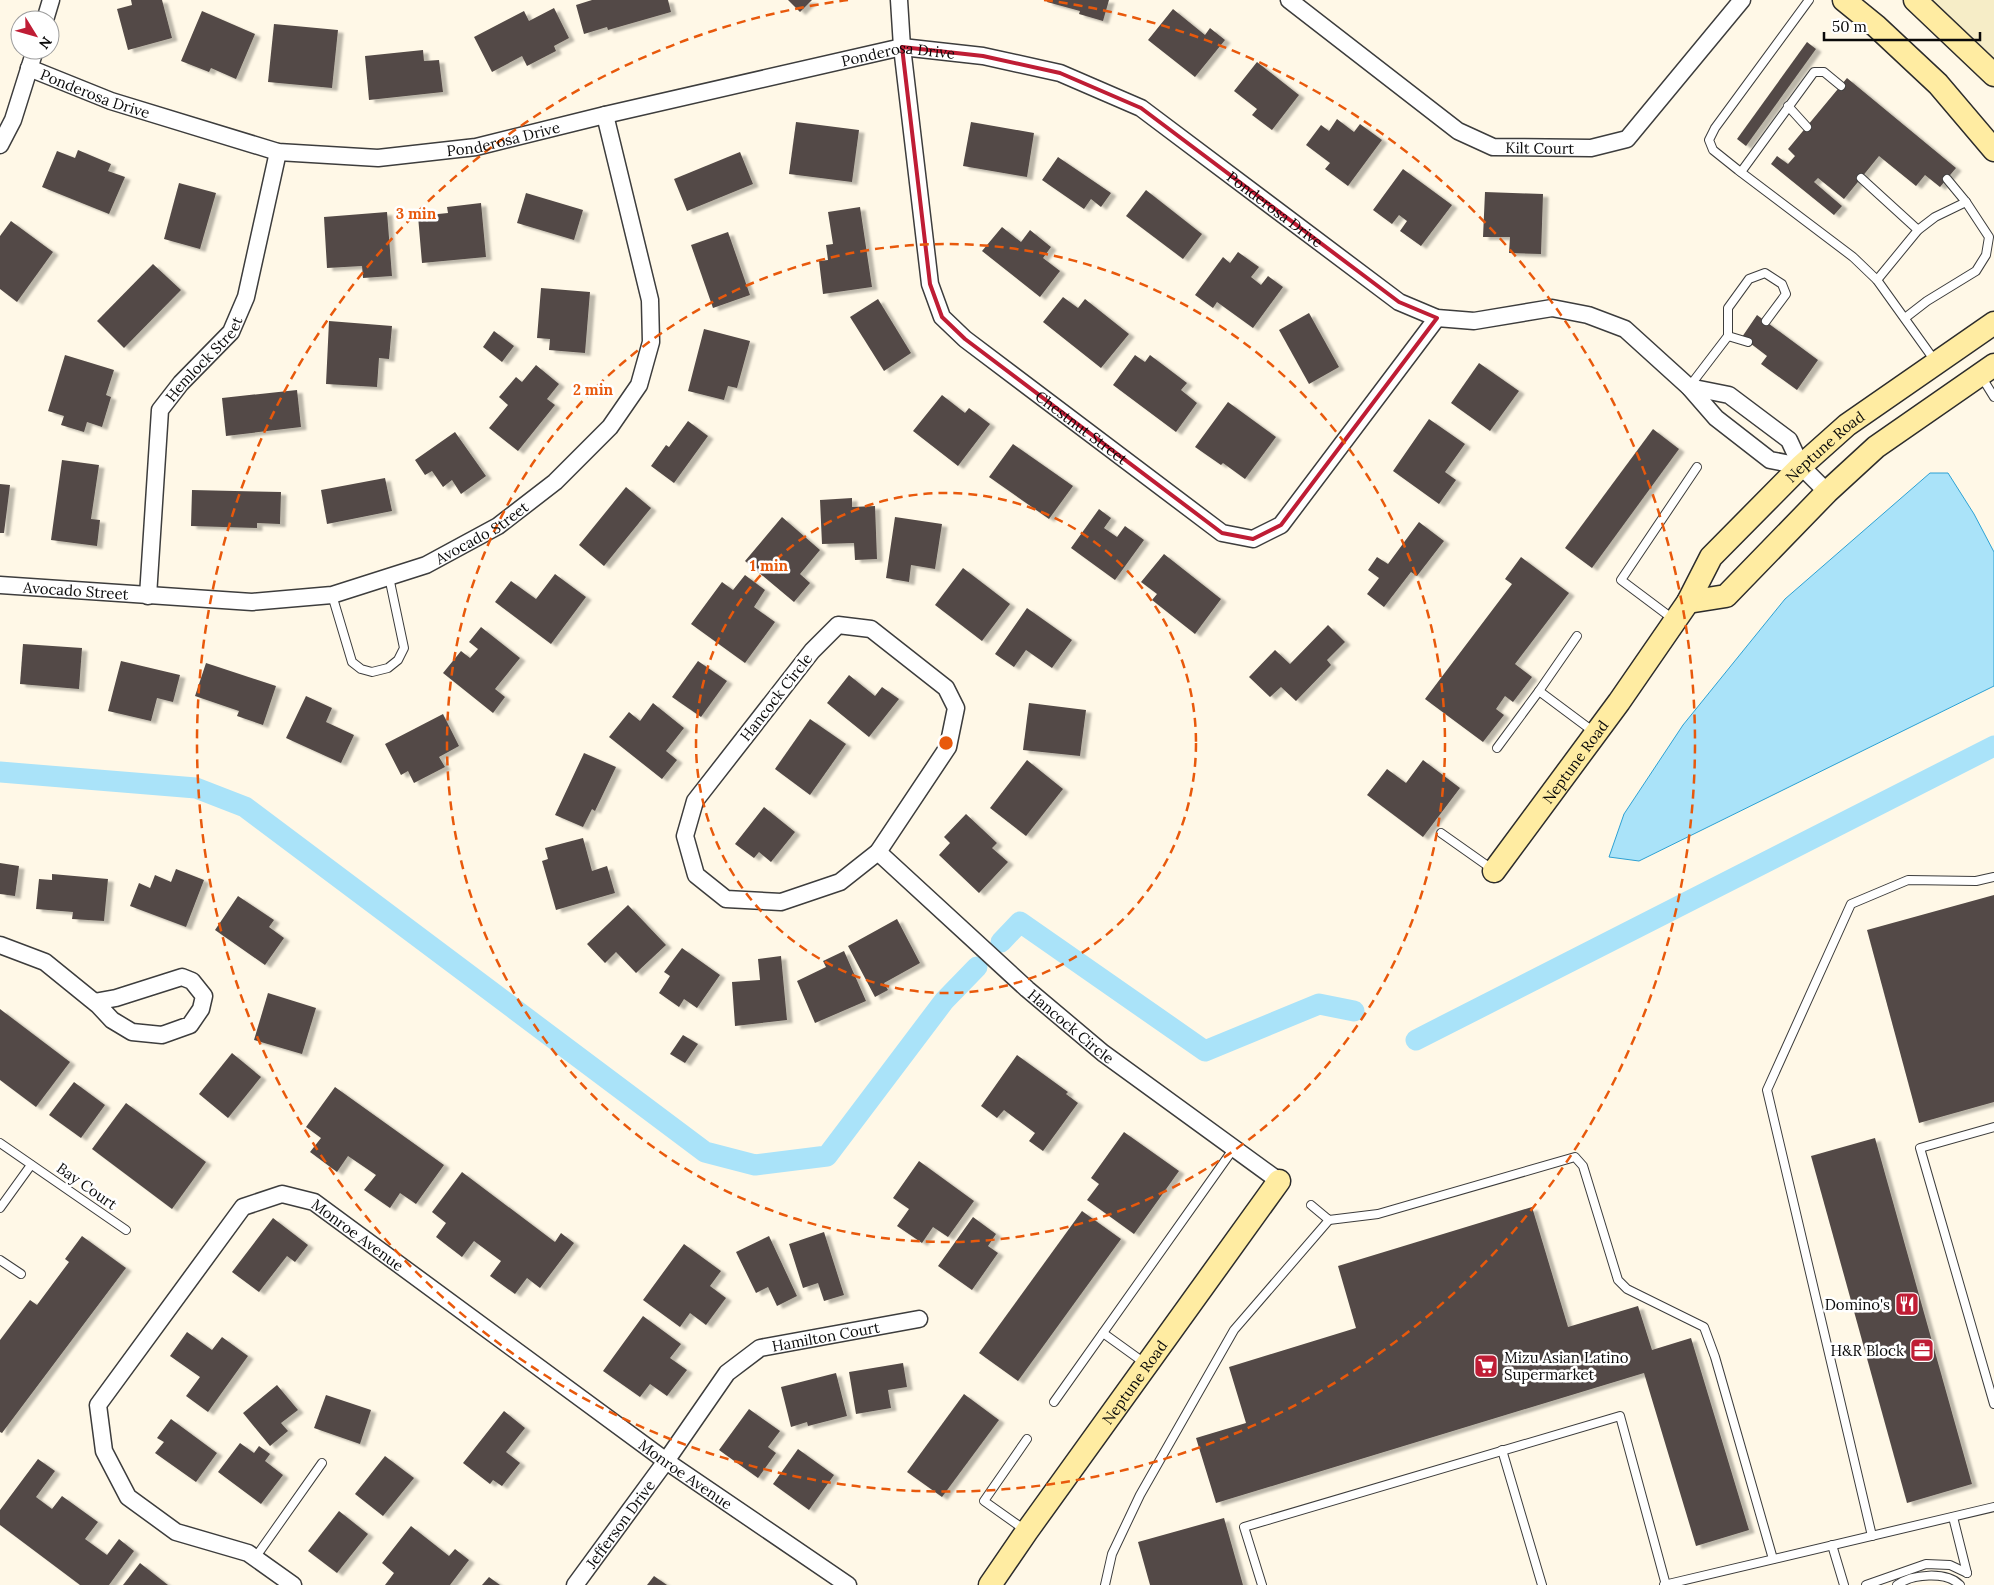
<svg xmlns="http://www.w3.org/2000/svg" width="1994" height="1585" viewBox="0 0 1994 1585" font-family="Lora,serif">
	<defs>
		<filter id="shadow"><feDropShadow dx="5.5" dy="3" stdDeviation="1" flood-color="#0004"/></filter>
	</defs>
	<rect width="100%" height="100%" fill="#fff8e7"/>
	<!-- farmland -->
	<path fill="#f6edc7" d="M1933 0H1994V59L1933 1Z"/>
	<!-- water -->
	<path fill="#aae3f9" stroke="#2da1d3" d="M1930 473H1948L1974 514 1994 552V686L1639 861 1609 857 1624 814 1683 725 1785 599Z"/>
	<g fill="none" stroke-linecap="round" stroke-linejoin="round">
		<!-- canal -->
		<g stroke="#aae3f9" stroke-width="21">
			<path d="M0 772 196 788 245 807 705 1152 755 1165 827 1156 944 1001 977 967"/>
			<path d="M1001 942 1020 922 1205 1051 1319 1004 1354 1011"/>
			<path d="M1416 1040 1994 746"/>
		</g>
	</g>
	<!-- building -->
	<g fill="#534a46" filter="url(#shadow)">
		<path d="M131 0H162L172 38 128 50 117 9 132 5Z"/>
		<path d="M592 0H668L671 12 608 30 607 27 584 34 576 5Z"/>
		<path d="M788 0H812L800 12Z"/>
		<path d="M1048 0H1109L1103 21 1079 14 1080 11 1047 2Z"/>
		<path d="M554 8 569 38 554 46 556 51 527 66 522 56 492 72 474 37 524 11 529 21Z"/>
		<path d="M1173 9 1205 35 1210 28 1225 40 1195 77 1148 40Z"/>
		<path d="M202 11 255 34 236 79 211 68 209 72 181 61Z"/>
		<path d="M274 24 338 30 332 88 268 82Z"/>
		<path d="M1807 42 1816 49 1746 146 1737 139Z"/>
		<path d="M423 50 424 61 439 60 443 92 369 100 365 56Z"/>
		<path d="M1257 62 1299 95 1272 130 1252 115 1257 109 1234 91Z"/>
		<path d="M1847 78 1956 168 1940 187 1925 175 1916 186 1879 156 1844 199 1818 178 1814 182 1842 206 1834 215 1771 164 1777 156 1788 164 1795 156 1788 149Z"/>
		<path d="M1337 119 1354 132 1360 124 1382 140 1348 186 1325 169 1330 163 1306 145 1321 125 1329 131Z"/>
		<path d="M796 122 859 130 852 182 789 174Z"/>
		<path d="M971 122 1034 133 1027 177 963 166Z"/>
		<path d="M78 150 111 164 108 171 125 177 109 214 42 187 57 151 75 158Z"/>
		<path d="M740 152 753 184 687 211 674 179Z"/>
		<path d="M1058 157 1111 193 1101 207 1091 199 1084 209 1042 180Z"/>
		<path d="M1403 169 1452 205 1421 246 1400 231 1407 221 1399 215 1392 224 1373 210Z"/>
		<path d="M179 183 216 193 200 249 164 239Z"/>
		<path d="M1146 190 1202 234 1183 259 1126 216Z"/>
		<path d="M1485 192 1543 194 1541 254 1509 253 1510 237H1483Z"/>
		<path d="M526 193 583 210 574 240 517 223Z"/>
		<path d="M481 203 486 257 422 263 418 216 448 213 447 207Z"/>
		<path d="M860 207 872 287 823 294 819 261 828 260 826 245 833 244 828 212Z"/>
		<path d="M387 212 392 276 363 278 362 266 327 268 324 217Z"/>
		<path d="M11 221 53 252 17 302 0 289V236Z"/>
		<path d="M1002 227 1021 242 1030 230 1051 247 1043 258 1060 271 1040 297 982 251Z"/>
		<path d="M728 232 750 295 713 308 691 245Z"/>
		<path d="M1238 252 1259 267 1251 277 1261 285 1268 276 1283 287 1253 328 1217 302 1213 308 1195 295 1223 257 1230 263Z"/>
		<path d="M153 264 181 290 124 348 97 321Z"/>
		<path d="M541 288 590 292 585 353 549 350 550 339 537 338Z"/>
		<path d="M1063 297 1078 308 1085 299 1129 334 1101 368 1043 322Z"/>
		<path d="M878 299 911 353 884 371 850 317Z"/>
		<path d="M1309 313 1339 367 1309 384 1279 330Z"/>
		<path d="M1757 315 1818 360 1797 390 1761 364 1767 356 1742 337Z"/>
		<path d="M329 321 392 326 389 359 379 358 377 387 326 384Z"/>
		<path d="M704 329 750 341 737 388 728 386 724 400 688 391Z"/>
		<path d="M494 331 514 346 502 362 483 347Z"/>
		<path d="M65 355 114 370 106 395 111 397 102 427 87 422 84 432 61 425 64 416 48 411Z"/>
		<path d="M1135 355 1145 362 1150 355 1187 383 1181 390 1197 403 1176 432 1113 385Z"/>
		<path d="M1479 363 1519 391 1490 431 1451 403Z"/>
		<path d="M536 365 559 384 547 399 555 405 518 451 489 428 508 405 499 397 516 377 522 382Z"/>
		<path d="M297 390 301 427 226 436 222 398Z"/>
		<path d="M942 395 965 413 969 408 990 424 958 466 913 431Z"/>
		<path d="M1228 402 1276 437 1245 479 1223 463 1221 465 1195 447Z"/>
		<path d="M1429 419 1465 444 1445 472 1456 480 1439 504 1393 471Z"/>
		<path d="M688 421 708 436 674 483 651 466 666 445 669 447Z"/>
		<path d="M1653 429 1679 449 1592 568 1565 548Z"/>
		<path d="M455 432 486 476 461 494 452 480 443 487 432 471 425 475 415 460Z"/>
		<path d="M1013 444 1073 486 1049 519 989 477Z"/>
		<path d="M62 460 99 465 91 519 100 520 97 546 51 540Z"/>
		<path d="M385 478 392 511 327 524 321 490Z"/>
		<path d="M0 484 10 485 4 533H0Z"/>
		<path d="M626 487 651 508 604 566 579 545Z"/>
		<path d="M192 490 281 492 280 524 257 523V528L191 526Z"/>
		<path d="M852 498V507L875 506 877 559 855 560 854 543 822 544 820 500Z"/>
		<path d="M1099 509 1111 518 1104 528 1117 537 1125 526 1144 540 1115 580 1071 548Z"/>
		<path d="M782 517 820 550 800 574 810 583 794 602 745 561Z"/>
		<path d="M895 517 942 524 935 569 911 565 909 582 886 578Z"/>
		<path d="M1419 522 1444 541 1417 576 1411 572 1384 607 1367 594 1379 578 1368 570 1377 557 1388 564Z"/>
		<path d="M1164 554 1221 599 1195 634 1152 600 1157 594 1141 582Z"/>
		<path d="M1521 557 1569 593 1515 664 1532 677 1513 702 1505 696 1496 709 1504 715 1483 742 1425 699 1512 584 1505 579Z"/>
		<path d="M963 568 1010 604 982 641 935 605Z"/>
		<path d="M555 574 586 597 551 644 495 602 511 581 536 599Z"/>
		<path d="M745 575 765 590 754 607 775 622 745 663 691 624 722 582 733 590Z"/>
		<path d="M1027 608 1072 640 1052 668 1026 650 1014 667 995 654Z"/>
		<path d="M1328 625 1345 642 1327 660 1331 665 1296 701 1281 687 1270 697 1249 677 1275 650 1290 664Z"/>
		<path d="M481 627 520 658 495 689 505 697 493 713 443 673 461 651 470 658 478 649 469 642Z"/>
		<path d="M23 644 82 648 79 689 20 684Z"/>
		<path d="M121 661 180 675 173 702 157 698 151 721 108 711Z"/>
		<path d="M698 661 727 681 701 717 672 697Z"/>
		<path d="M206 663 276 686 263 725 237 716 239 711 195 696Z"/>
		<path d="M849 675 875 696 882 687 899 699 869 737 827 703Z"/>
		<path d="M306 696 332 708 326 722 354 735 341 763 286 738Z"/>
		<path d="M653 703 684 728 666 751 677 760 662 779 609 737 629 712 640 721Z"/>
		<path d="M1029 703 1086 710 1080 756 1023 750Z"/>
		<path d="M443 714 459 746 439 757 445 767 414 783 408 771 401 775 385 744Z"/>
		<path d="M810 719 846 744 810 795 775 769Z"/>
		<path d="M584 753 616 767 595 811 592 809 583 827 555 815Z"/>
		<path d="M1027 760 1063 789 1026 836 990 808Z"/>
		<path d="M1423 760 1460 788 1423 837 1367 795 1387 769 1406 783Z"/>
		<path d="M764 807 795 832 771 862 759 852 754 858 735 844Z"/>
		<path d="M966 814 997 843 992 848 1008 862 979 893 939 855 950 843 944 837Z"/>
		<path d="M583 838 592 871 607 866 615 893 556 910 542 861 548 859 545 848Z"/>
		<path d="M0 863 19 866 15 896 0 894Z"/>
		<path d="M176 869 204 880 186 927 130 906 139 883 150 888 155 875 171 882Z"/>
		<path d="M52 874 108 879 104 921 72 919 73 912 36 909 39 879 52 880Z"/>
		<path d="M1994 895V1102L1919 1123 1867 930Z"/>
		<path d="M238 896 274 920 269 927 284 938 265 965 215 930Z"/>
		<path d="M628 905 666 945 636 973 616 952 605 963 587 944Z"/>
		<path d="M897 919 920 963 884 983 888 990 875 997 848 946Z"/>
		<path d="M682 948 720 975 697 1008 684 999 679 1007 659 993 670 976 664 972Z"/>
		<path d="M844 951 866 1001 815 1023 797 981 826 967 823 961Z"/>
		<path d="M781 956 787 1020 735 1026 732 982 760 980 758 959Z"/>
		<path d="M268 993 316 1008 302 1054 254 1040Z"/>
		<path d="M0 1009 70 1062 36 1107 0 1080Z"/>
		<path d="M683 1035 698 1044 685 1063 670 1054Z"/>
		<path d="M232 1053 261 1077 228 1118 199 1094Z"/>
		<path d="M1017 1055 1068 1092 1066 1094 1078 1103 1043 1151 1029 1141 1035 1133 1004 1110 997 1118 981 1106Z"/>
		<path d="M74 1082 105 1105 81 1138 49 1115Z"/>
		<path d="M335 1087 444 1165 416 1204 400 1193 390 1208 364 1190 376 1175 348 1156 337 1172 310 1152 321 1138 306 1127Z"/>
		<path d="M126 1103 206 1162 172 1209 92 1149Z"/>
		<path d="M1124 1132 1179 1171 1134 1234 1087 1200 1099 1184 1091 1178Z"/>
		<path d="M1875 1138 1972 1484 1907 1503 1811 1156Z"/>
		<path d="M919 1161 974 1201 948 1237 933 1227 922 1243 897 1226 909 1209 893 1198Z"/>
		<path d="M462 1172 555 1242 561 1233 574 1243 540 1288 527 1278 515 1294 490 1276 501 1261 474 1241 462 1257 436 1237 446 1223 432 1212Z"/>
		<path d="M1532 1207 1568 1327 1638 1306 1652 1350 1691 1338 1749 1530 1696 1546 1644 1373 1216 1503 1196 1438 1246 1423 1229 1367 1356 1328 1338 1266Z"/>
		<path d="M1082 1211 1121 1239 1018 1381 979 1353Z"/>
		<path d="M973 1217 996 1234 988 1246 998 1253 972 1290 938 1266Z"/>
		<path d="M273 1218 308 1245 295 1262 287 1256 259 1292 232 1272Z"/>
		<path d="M824 1232 844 1295 824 1301 818 1283 803 1288 789 1244Z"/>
		<path d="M82 1236 126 1268 2 1433 0 1432V1340L30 1300 37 1305 69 1262 65 1259Z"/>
		<path d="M769 1236 797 1296 777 1306 768 1287 756 1293 736 1252Z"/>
		<path d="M684 1244 721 1271 710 1286 726 1298 706 1325 690 1313 680 1327 643 1300Z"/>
		<path d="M643 1316 681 1344 670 1358 687 1370 667 1396 650 1384 640 1397 603 1371Z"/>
		<path d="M187 1332 212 1350 222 1337 248 1356 208 1412 186 1396 200 1377 170 1356Z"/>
		<path d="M903 1363 907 1387 888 1390 891 1408 856 1414 849 1372Z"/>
		<path d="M836 1373 847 1416 808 1426 807 1422 791 1427 781 1387Z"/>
		<path d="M277 1385 298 1410 281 1423 288 1431 270 1446 243 1413Z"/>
		<path d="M964 1394 999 1420 942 1497 907 1472Z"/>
		<path d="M326 1395 371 1410 360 1444 314 1428Z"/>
		<path d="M749 1409 780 1431 768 1447 776 1453 758 1478 719 1450Z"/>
		<path d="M504 1411 525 1428 506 1452 520 1463 502 1486 493 1480 490 1484 463 1463Z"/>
		<path d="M171 1419 217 1453 196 1482 155 1453 164 1442 157 1438Z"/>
		<path d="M240 1443 254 1453 259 1446 270 1454 265 1461 283 1475 261 1504 218 1472Z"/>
		<path d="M798 1449 834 1475 809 1510 773 1484Z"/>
		<path d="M385 1456 414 1478 383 1516 355 1494Z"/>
		<path d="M38 1459 55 1471 36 1497 52 1509 62 1496 98 1522 85 1539 107 1555 119 1539 134 1551 109 1585H80L0 1525V1510Z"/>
		<path d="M339 1511 368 1534 337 1573 308 1551Z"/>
		<path d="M1224 1518 1243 1585H1150L1138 1542Z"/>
		<path d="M411 1526 449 1556 455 1549 469 1560 450 1585H385L394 1573 382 1563Z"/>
		<path d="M140 1563 168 1585H123Z"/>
		<path d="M654 1576 667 1585H647Z"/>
		<path d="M489 1577 500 1585H482Z"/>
	</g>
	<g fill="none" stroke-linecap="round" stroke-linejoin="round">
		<!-- lane casing -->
		<g stroke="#3d3d3d" stroke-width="10">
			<g id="lane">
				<path d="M1809 0 1715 128 1709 140 1713 150 1738 170 1853 257 1877 280 1935 361"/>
				<path d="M1788 106 1807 127"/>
				<path d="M1741 172 1814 72H1824L1841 86"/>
				<path d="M1861 178 1918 230"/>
				<path d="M1877 280 1918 230 1935 217 1966 202"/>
				<path d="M1905 318 1927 301 1976 271 1986 255 1989 237 1966 202 1947 179"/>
				<path d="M1728 336V308L1749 279 1765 273 1782 284 1786 294 1766 321"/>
				<path d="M1981 376 1994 397"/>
				<path d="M1689 387 1728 336 1748 342"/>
				<path d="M332 595 352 662 361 669 372 672 388 668 398 660 404 648 389 577"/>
				<path d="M1673 619 1621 580 1697 467"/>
				<path d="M1539 691 1577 636"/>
				<path d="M1497 748 1539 691 1594 732"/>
				<path d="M1441 833 1492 869"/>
				<path d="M1994 1127 1920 1148 1994 1404"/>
				<path d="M0 1143 126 1230"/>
				<path d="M1311 1205 1329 1220 1378 1214 1575 1157 1583 1166 1618 1280 1627 1289 1704 1327 1715 1357 1773 1559"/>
				<path d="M0 1208 31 1165"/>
				<path d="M0 1260 21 1274"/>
				<path d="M1103 1333 1146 1364"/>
				<path d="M1054 1402 1234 1148"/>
				<path d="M1502 1450 1542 1585"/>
				<path d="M1953 1517 1967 1573"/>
				<path d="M1025 1530 984 1501 1027 1439"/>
				<path d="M1872 1536 1767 1090 1851 904 1908 880 1976 881 1994 877"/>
				<path d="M1832 1545 1844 1585"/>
				<path d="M255 1558 322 1463"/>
				<path d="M1105 1585 1112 1554 1140 1495 1234 1330 1329 1220"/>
				<path d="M1262 1585 1244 1527 1620 1416 1666 1585"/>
				<path d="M1664 1585 1994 1507"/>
				<path d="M1866 1585 1926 1564 1950 1565 1967 1573"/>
				<path d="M1897 1585C1912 1574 1946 1571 1960 1585"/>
			</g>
		</g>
		<!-- street casing -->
		<g stroke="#3d3d3d" stroke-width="19">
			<g id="street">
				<path id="s1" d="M899 0 902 47 930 284 942 317 965 339 1222 533 1253 539 1281 525 1437 318"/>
				<path id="s2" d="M1289 0 1458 131 1493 147 1591 148 1627 139 1742 0"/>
				<path d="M45 20 51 0"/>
				<path id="s3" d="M29 68 111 101 278 152 378 158 476 147 605 115 902 47 983 56 1060 73 1141 108 1399 302 1437 318 1474 321 1552 308 1588 315 1625 329 1689 387 1716 418 1770 460 1801 466"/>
				<path d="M0 145 13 120 35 50"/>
				<path d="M1689 387 1729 395 1789 440 1801 466 1827 492"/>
				<path id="s4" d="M0 585 252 602 332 595 426 565 498 526 555 482 610 427 639 385 651 342 650 300 605 115"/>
				<path id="s5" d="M148 596 160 410 181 383 231 332 246 297 278 152"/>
				<path d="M838 625 871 629 946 688 956 708 948 747 878 852 840 882 781 902 726 899 696 875 685 836 695 801 812 651Z"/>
				<path id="s6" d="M878 852 1027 989 1103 1053 1279 1181"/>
				<path d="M0 945 45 962 98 1005 112 1020 132 1032 162 1035 190 1025 201 1009 204 996 192 981 182 977 116 998 94 1002"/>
				<path id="s7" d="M293 1585 248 1553 176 1532 128 1497 104 1451 98 1405 243 1207 282 1194 314 1202 666 1461 848 1585"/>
				<path id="s8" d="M575 1585 666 1461 727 1373 760 1348 919 1319"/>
			</g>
		</g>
		<!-- secondary casing -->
		<g stroke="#2c2c2c" stroke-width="25">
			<g id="secondary">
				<path d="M1844 0 1876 26 1938 84 1994 150"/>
				<path d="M1915 0 1994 75"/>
				<path d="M1688 602 1726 596 1827 492 1876 447 1994 365"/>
				<path id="s9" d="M1494 871 1619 702 1688 602 1711 557 1801 466 1847 425 1994 323"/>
				<path id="s10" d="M990 1585 1027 1531 1279 1181"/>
			</g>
		</g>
		<!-- lane -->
		<use href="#lane" stroke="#fff" stroke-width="8"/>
		<!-- street -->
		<use href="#street" stroke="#fff" stroke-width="16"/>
		<!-- secondary -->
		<use href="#secondary" stroke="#ffeca2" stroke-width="22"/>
	</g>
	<!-- marked area -->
	<path fill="none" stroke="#bf1d35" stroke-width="4" stroke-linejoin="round" d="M902 47 983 56 1060 73 1141 108 1399 302 1437 318 1281 525 1253 539 1222 533 965 339 942 317 930 284Z"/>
	<!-- distance rings -->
	<g fill="none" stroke="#e8590c" stroke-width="2.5" stroke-dasharray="9 6">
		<circle cx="946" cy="743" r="250"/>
		<circle cx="946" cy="743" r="499"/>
		<path d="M1044 0A749 749 0 1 1 848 0"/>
	</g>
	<!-- icons -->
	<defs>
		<g id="restaurant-square" transform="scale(1.25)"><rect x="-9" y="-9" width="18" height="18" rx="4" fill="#bf1d35" stroke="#fff"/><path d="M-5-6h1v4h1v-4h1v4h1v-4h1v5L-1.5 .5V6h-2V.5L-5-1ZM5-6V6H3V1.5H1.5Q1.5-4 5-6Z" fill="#fff"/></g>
		<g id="office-square" transform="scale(1.25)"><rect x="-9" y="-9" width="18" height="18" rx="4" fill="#bf1d35" stroke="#fff"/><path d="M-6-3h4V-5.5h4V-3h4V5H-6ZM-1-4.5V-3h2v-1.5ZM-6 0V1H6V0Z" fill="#fff"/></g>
		<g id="supermarket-square" transform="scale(1.25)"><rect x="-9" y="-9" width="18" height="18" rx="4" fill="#bf1d35" stroke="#fff"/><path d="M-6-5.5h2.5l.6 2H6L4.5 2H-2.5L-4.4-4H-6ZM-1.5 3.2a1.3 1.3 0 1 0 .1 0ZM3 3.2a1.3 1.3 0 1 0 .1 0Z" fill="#fff"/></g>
	</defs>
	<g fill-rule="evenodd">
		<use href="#restaurant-square" x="1907" y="1304"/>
		<use href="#office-square" x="1922" y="1350"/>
		<use href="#supermarket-square" x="1486" y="1366"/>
	</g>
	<g text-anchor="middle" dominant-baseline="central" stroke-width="5" stroke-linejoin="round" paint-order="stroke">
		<!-- street labels -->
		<g font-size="15" fill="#0a0a0a" stroke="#fff">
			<text stroke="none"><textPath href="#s3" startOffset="895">Ponderosa Drive</textPath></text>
			<text stroke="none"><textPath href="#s3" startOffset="71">Ponderosa Drive</textPath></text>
			<text stroke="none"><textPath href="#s3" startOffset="490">Ponderosa Drive</textPath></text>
			<text stroke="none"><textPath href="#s2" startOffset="299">Kilt Court</textPath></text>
			<text stroke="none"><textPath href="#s3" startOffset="1316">Ponderosa Drive</textPath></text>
			<text stroke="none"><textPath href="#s5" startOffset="254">Hemlock Street</textPath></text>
			<text stroke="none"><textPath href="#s1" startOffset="499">Chestnut Street</textPath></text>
			<text stroke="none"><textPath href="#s9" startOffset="541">Neptune Road</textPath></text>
			<text stroke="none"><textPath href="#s4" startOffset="496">Avocado Street</textPath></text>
			<text stroke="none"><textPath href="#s4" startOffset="76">Avocado Street</textPath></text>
			<text transform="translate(776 697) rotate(-52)">Hancock Circle</text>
			<text stroke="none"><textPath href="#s9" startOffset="136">Neptune Road</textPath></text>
			<text stroke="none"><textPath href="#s6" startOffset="260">Hancock Circle</textPath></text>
			<text transform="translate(87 1186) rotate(35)">Bay Court</text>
			<text stroke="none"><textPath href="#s7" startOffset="662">Monroe Avenue</textPath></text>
			<text stroke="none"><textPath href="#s8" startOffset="369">Hamilton Court</textPath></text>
			<text stroke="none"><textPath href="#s10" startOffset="249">Neptune Road</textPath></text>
			<text stroke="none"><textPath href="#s7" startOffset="1068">Monroe Avenue</textPath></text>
			<text stroke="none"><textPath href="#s8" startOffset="76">Jefferson Drive</textPath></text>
		</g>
		<!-- poi labels -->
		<g font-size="15" fill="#0a0a0a" stroke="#fff" text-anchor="end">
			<text x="1890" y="1304">Domino's</text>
			<text x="1904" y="1350">H&amp;R Block</text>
			<text x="1504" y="1357" text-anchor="start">Mizu Asian Latino<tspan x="1504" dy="17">Supermarket</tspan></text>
		</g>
	</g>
	<circle cx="946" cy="743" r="8" fill="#e8590c" stroke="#fff" stroke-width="2.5"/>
	<g font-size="15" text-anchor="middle" font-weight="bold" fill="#e8590c" stroke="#fff" stroke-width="5" stroke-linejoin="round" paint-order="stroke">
		<text x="416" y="219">3 min</text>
		<text x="593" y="395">2 min</text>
		<text x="769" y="571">1 min</text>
	</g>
	<!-- north arrow -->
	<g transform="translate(35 35) rotate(127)"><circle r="24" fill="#ffffff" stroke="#9d9d9d"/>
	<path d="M0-4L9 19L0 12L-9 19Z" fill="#bf1d35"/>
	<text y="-8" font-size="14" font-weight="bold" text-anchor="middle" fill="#0a0a0a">N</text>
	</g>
	<!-- scale -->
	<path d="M1824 32v8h156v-8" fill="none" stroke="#0a0a0a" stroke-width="2.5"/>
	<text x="1832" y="32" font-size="15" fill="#0a0a0a" stroke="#ffffff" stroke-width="4" paint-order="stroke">50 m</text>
</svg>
